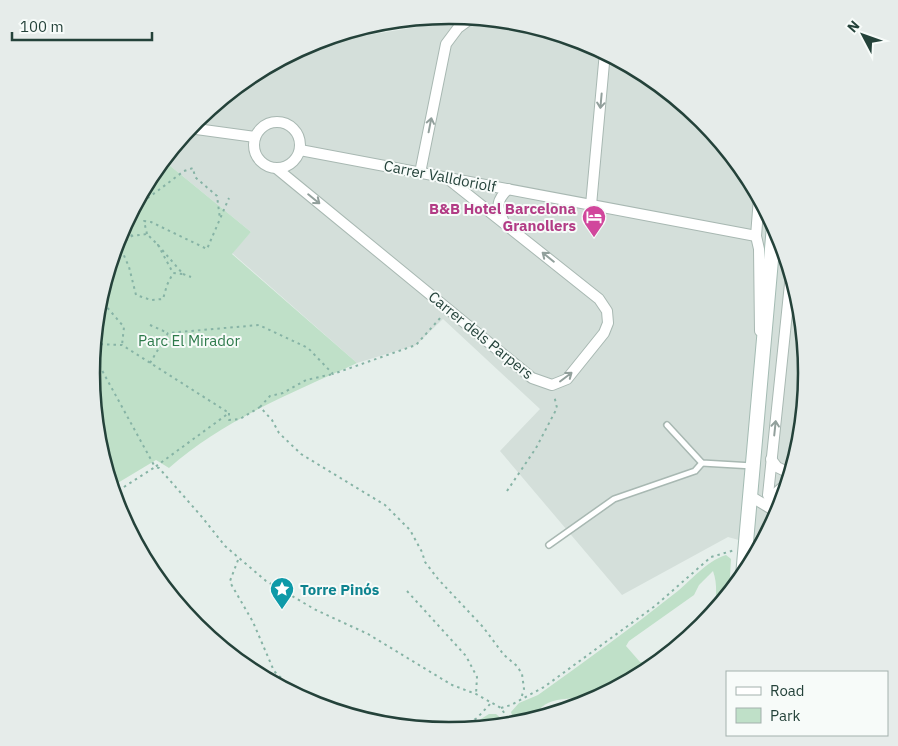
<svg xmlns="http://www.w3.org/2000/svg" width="898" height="746" viewBox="0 0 898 746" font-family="'IBM Plex Sans',sans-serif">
	<rect width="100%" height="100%" fill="#e6efeb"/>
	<!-- built -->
	<path fill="#d4dfda" d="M449 15 519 22 586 42 648 75 702 120 747 174 780 236 800 303 807 373 800 443 780 510 751 563 753 544 728 537 622 595 500 451 540 409 443 319 416 345 357 363 232 253 251 232 163 160 196 120 250 75 307 45 423 26 442 16Z"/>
	<!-- green -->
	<g fill="#bfe0c8">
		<path d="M163 160 251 232 232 254 357 363C292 393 223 420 169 468L156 460 111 487C107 472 101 458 98 443 79 352 104 232 163 160Z"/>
		<path d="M726 555 731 559 729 594 714 612C716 598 718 585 713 571L699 585 694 595 629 641 626 646 640 662 656 664C644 674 615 692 600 696 580 701 540 692 536 719L515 725 511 712 519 703 538 695C584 662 630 629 674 594 690 582 706 561 726 555Z"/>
		<path d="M489 714H496L509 725 498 726 486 720 470 729 463 730Z"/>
	</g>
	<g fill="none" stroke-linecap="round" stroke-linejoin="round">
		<!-- lane casing -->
		<g stroke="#a8b8b2" stroke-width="8">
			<g id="lane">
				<path d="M667 425 702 463 753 466"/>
				<path d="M549 545 614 499 695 471 702 463"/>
			</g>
		</g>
		<!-- street casing -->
		<g stroke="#a8b8b2" stroke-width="12">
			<g id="street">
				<circle cx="277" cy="145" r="23"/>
				<path d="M189 128 255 137"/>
				<path d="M300 150 756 236"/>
				<path d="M276 168 532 378 552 385 567 379 604 333 608 323 607 311 599 299 447 178"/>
				<path d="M420 173 446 44 458 28 473 17"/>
				<path d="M759 198 756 236 759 249 760 331"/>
				<path d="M591 205 605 52"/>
				<path d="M503 220C496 206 497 200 508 189"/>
				<path d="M771 459 777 467 791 474"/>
				<path d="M750 496 775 511"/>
				<path d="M773 509 777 492 788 483"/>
				<path d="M777 515 768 495 791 274"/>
			</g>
		</g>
		<!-- secondary casing -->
		<g stroke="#a4bbb3" stroke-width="16">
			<path id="secondary" d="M743 576 774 226"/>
		</g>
		<!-- path -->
		<g stroke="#86b3a5" stroke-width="2" stroke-dasharray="2.5 4" stroke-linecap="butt">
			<path d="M132 210 184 171 193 168 195 177 217 196 220 219"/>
			<path d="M125 223 132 236"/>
			<path d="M147 234 144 221 151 222 207 249 229 198"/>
			<path d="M158 245 183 274 173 273Z"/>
			<path d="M115 248 132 236 147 234 158 245"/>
			<path d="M111 261 115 248 122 251 129 267 136 295 151 300 163 299 167 285 173 273"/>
			<path d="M183 274 191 277"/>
			<path d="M99 298 124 327 122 345"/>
			<path d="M150 325 168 333"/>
			<path d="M94 344 122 345 229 413"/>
			<path d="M93 354 155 467 229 413"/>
			<path d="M150 363 168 333 259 325 308 348 333 374 416 345 442 316"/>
			<path d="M260 407 270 396 283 393 306 380 333 374"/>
			<path d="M229 413V420L240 419 260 407 272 420 279 433 301 454 385 505 410 530 422 552 425 562 438 579 483 627 504 655 517 666 522 674 524 689 521 699"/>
			<path d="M507 491 536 448 557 408 554 395"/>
			<path d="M113 494 155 467 159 468 202 517 225 546 266 581 316 610 368 634 452 685 476 694 501 708 512 725"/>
			<path d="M238 560 230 581 231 584 253 622 274 671 302 698"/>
			<path d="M407 591 466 656 477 677 476 694"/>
			<path d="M501 708 511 705 544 687 655 606 711 557 735 550"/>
			<path d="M458 730 477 718 491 703"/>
		</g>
		<!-- lane -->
		<use href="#lane" stroke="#fff" stroke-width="5"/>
		<!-- street -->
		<use href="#street" stroke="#fff" stroke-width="10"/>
		<!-- secondary -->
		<use href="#secondary" stroke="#fff" stroke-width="14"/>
	</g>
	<!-- one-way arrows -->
	<defs><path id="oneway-shaft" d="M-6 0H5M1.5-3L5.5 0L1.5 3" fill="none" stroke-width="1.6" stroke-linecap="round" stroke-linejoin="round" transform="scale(1.25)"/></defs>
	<g stroke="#92a09c">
		<use href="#oneway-shaft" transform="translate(601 101) rotate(95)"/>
		<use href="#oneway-shaft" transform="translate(430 125) rotate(-79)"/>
		<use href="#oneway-shaft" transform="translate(314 199) rotate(39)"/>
		<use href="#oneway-shaft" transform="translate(548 257) rotate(-141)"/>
		<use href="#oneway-shaft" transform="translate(566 377) rotate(-37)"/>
		<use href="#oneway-shaft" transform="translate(775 428) rotate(-84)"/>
	</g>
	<!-- icons -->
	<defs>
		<g id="hotel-pin" transform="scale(1.25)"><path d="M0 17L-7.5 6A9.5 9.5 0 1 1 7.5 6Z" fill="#d1479c" stroke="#f7fbf9"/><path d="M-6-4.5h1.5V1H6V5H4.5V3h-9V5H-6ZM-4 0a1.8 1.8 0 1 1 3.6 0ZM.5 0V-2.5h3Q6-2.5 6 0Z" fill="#fff"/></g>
		<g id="sight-pin" transform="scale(1.25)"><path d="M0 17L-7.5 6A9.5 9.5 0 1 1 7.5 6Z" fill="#0f9aa8" stroke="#f7fbf9"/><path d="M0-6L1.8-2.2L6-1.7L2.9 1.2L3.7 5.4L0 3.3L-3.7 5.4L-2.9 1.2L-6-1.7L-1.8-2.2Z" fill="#fff"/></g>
	</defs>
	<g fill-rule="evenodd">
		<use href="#hotel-pin" x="594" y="217"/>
		<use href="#sight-pin" x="282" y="589"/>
	</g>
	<g text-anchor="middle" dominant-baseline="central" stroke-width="4" stroke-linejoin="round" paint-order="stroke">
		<!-- street labels -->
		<g font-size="15" fill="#24423a" stroke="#f7fbf9">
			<text transform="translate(440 176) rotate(11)">Carrer Valldoriolf</text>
			<text transform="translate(481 335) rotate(39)">Carrer dels Parpers</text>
		</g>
		<!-- hotel labels -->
		<g font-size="15" font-weight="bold" fill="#b23c85" stroke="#f7fbf9" text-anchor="end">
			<text x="576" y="208">B&amp;B Hotel Barcelona<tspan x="576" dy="17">Granollers</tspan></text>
		</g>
		<!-- park labels -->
		<g font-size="15" fill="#2d7a4b" stroke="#f7fbf9">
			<text x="189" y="340">Parc El Mirador</text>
		</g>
		<!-- culture labels -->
		<g font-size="15" font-weight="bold" fill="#0d838f" stroke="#f7fbf9" text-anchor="start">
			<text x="300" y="589">Torre Pinós</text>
		</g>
	</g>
	<!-- crop -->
	<path d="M0 0H898V746H0ZM100 373a349 349 0 1 1 698 0a349 349 0 1 1-698 0Z" fill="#e6ecea" fill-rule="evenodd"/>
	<path fill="none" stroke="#24423a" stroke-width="2.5" d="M100 373a349 349 0 1 1 698 0a349 349 0 1 1-698 0Z"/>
	<!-- legend -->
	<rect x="726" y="671" width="162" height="65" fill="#f7fbf9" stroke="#a3b1ad"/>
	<rect x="736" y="687" width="25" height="8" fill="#ffffff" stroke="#a3b1ad"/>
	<text x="770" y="696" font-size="15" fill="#24423a">Road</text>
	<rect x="736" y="708" width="25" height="15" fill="#bfe0c8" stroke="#a3b1ad"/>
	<text x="770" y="721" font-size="15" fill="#24423a">Park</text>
	<!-- north arrow -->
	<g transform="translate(863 35) rotate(311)" stroke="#f7fbf9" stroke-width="4" paint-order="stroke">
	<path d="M0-4L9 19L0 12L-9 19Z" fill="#24423a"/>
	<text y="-8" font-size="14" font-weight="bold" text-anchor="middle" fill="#24423a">N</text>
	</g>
	<!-- scale -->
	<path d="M12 32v8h140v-8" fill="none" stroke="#24423a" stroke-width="2.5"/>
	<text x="20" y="32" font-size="15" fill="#24423a" stroke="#f7fbf9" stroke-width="4" paint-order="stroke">100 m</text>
</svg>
